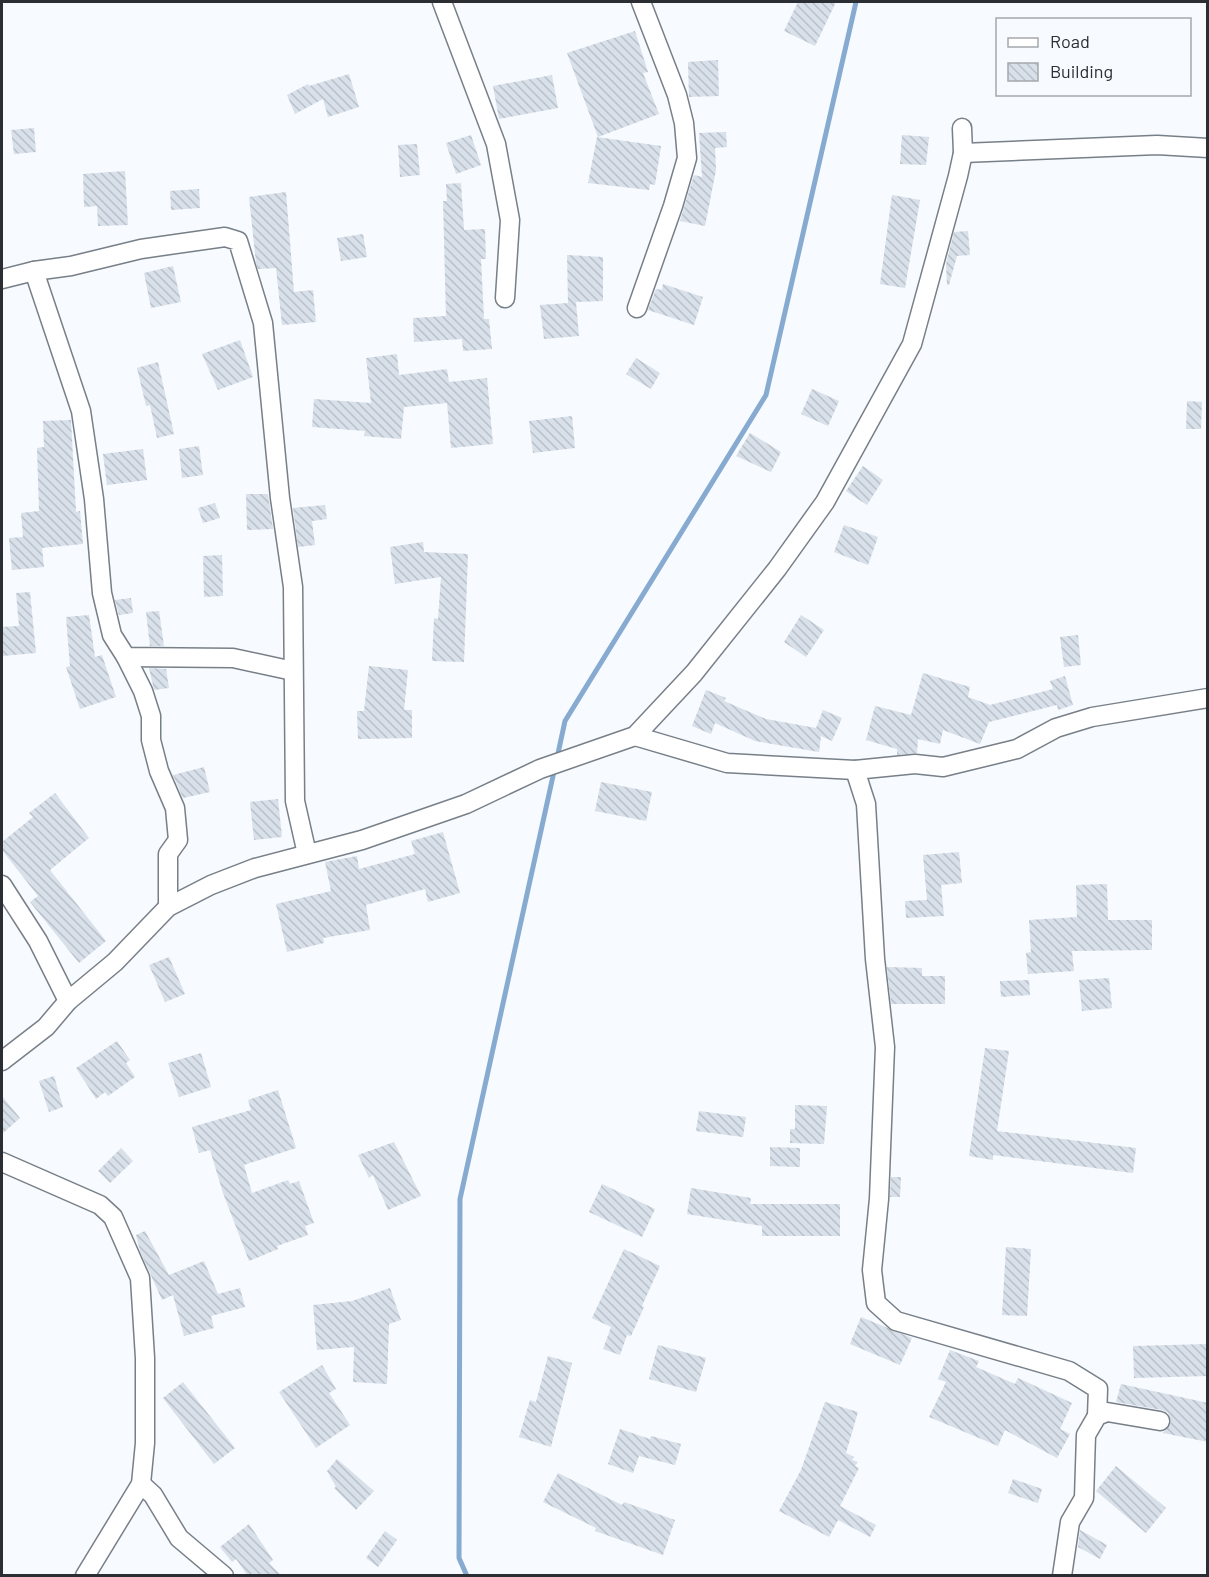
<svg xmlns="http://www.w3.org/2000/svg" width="1209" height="1577" viewBox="0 0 1209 1577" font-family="Barlow,sans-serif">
	<defs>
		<pattern id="building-back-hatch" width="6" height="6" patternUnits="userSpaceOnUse" patternTransform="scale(1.5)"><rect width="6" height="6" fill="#d8e0ea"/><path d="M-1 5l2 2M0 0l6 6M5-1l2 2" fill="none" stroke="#bac0c9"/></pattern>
	</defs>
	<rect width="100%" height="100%" fill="#f7fafe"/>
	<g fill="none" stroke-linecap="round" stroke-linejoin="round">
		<!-- stream -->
		<g stroke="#87aad1" stroke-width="5">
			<path d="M557 758 565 721 766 395 856 2"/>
			<path d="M467 1576 459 1558 460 1199 555 767"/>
		</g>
	</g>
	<!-- building -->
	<g fill="url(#building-back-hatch)">
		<path d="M798 2H836L815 46 784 31Z"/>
		<path d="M635 31 648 72 643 73 659 114 598 137 567 53Z"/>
		<path d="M718 60 719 96 689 97 688 62Z"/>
		<path d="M349 74 359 107 328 117 323 99 295 114 287 95 308 84 309 86Z"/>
		<path d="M552 75 558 108 499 119 493 86Z"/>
		<path d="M34 128 36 152 14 154 11 130Z"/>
		<path d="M726 132 727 147 715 148 716 170 705 226 680 221 694 175 702 177 699 133Z"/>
		<path d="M471 135 481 165 456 174 446 143Z"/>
		<path d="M902 135 929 137 926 165 900 164Z"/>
		<path d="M597 137 661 146 655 185 650 184 649 190 588 183Z"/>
		<path d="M417 144 420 175 400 177 398 145Z"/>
		<path d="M125 171 128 225 98 226 97 206 84 207 83 174Z"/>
		<path d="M461 183 464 230 485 229 486 259H481L484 319H489L492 349 463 351 462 339 414 342 413 318 446 316 443 201H447L446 184Z"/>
		<path d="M199 189 200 208 171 210 170 191Z"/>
		<path d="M286 192 294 292 313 290 316 322 282 325 276 268 258 269 256 263 249 197Z"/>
		<path d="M892 195 920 200 905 288 880 284Z"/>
		<path d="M968 231 970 255 957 256 949 285H947L946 264 954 232Z"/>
		<path d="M363 234 367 257 341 261 337 238Z"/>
		<path d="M567 255 603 257V301L576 302 579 336 544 339 540 305 568 303Z"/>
		<path d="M173 266 181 302 151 308 144 273Z"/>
		<path d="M663 284 703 297 694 325 648 310 656 289 662 290Z"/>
		<path d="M240 340 253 377 218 390 202 354Z"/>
		<path d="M397 354 399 375 447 369 449 382 487 378 493 444 451 448 447 403 404 407 401 439 364 436 365 431 312 427 314 399 371 403 366 358Z"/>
		<path d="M636 358 660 373 651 389 626 374Z"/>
		<path d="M158 362 174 434 157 438 150 405 146 406 137 368Z"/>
		<path d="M812 389 839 401 828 426 801 414Z"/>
		<path d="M1187 401 1202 402 1201 429H1186Z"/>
		<path d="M572 416 575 448 533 453 529 421Z"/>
		<path d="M71 420 76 512 80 511 83 544 42 548 44 567 12 570 9 538 23 537 21 513 39 511 37 448 44 447 43 421Z"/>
		<path d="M750 433 781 452 771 472 736 456Z"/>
		<path d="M199 446 203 475 182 478 179 449Z"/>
		<path d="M143 449 147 480 107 485 103 454Z"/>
		<path d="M863 466 883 480 867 505 846 491Z"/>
		<path d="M246 494H268L273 529 247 530Z"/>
		<path d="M215 503 220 518 203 523 198 508Z"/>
		<path d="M325 505 327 519 312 521 315 545 298 547 293 508Z"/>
		<path d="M844 525 878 537 868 565 834 552Z"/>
		<path d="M423 542 424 552 468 554 464 662 432 661 434 618 438 619 441 577 395 584 390 547Z"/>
		<path d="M222 555 223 596 204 597 203 556Z"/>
		<path d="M30 592 36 653 2 656V627L19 626 16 593Z"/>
		<path d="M131 598 133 613 119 615 115 600Z"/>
		<path d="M159 611 164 646H150L146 612Z"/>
		<path d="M89 615 95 657 102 655 116 697 80 709 66 667 70 666 66 617Z"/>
		<path d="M801 615 824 630 806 657 784 642Z"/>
		<path d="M1078 635 1081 665 1064 667 1060 637Z"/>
		<path d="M369 666 408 670 404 710H412V738L358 739 357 711H364Z"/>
		<path d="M149 668 166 669 169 688 154 690Z"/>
		<path d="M923 673 970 687 968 697 990 705 1053 689 1050 681 1065 676 1073 705 1058 710 1057 705 989 722 980 744 943 730 940 744 918 739 917 753 897 755V749L866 740 875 706 911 715Z"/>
		<path d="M706 690 726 698 724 701 766 719 816 728 823 710 842 718 832 741 821 736 819 752 755 741 715 723 711 734 692 726Z"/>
		<path d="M204 767 210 792 183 798 173 775Z"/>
		<path d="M601 782 652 792 646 821 595 811Z"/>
		<path d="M55 793 89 838 50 870 106 941 79 963 30 902 38 896 2 850V842L33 817 29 813Z"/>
		<path d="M278 799 282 837 254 840 250 802Z"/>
		<path d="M443 832 460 893 428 902 425 889 366 905 370 930 323 938 324 943 287 952 276 904 331 891 325 862 357 856 359 869 415 854 411 841Z"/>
		<path d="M959 852 962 883 941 885 944 916 906 918 905 901 927 900 923 855Z"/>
		<path d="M1107 884 1108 920H1152V950L1072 951 1074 971 1028 974 1026 953 1031 952 1029 920 1077 917 1076 885Z"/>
		<path d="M169 957 185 994 165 1002 149 965Z"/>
		<path d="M887 967 922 968V976H945V1004H891Z"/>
		<path d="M1109 978 1112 1008 1082 1011 1079 980Z"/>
		<path d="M1029 980 1030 995 1001 997 1000 981Z"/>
		<path d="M117 1041 130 1060 126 1063 135 1077 108 1096 105 1092 96 1099 76 1068Z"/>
		<path d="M985 1048 1009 1051 997 1131 1136 1148 1133 1173 993 1155V1160L969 1156Z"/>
		<path d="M201 1053 211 1087 179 1097 168 1063Z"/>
		<path d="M54 1076 63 1107 49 1112 39 1081Z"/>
		<path d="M278 1090 296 1148 244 1165 252 1193 288 1180 290 1184 299 1181 314 1223 305 1226 308 1235 277 1246 278 1249 249 1261 223 1193 210 1150 199 1153 192 1127 251 1110 248 1100Z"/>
		<path d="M2 1096 20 1118 2 1134Z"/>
		<path d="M795 1105 827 1106 824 1144 790 1143V1129H795Z"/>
		<path d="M699 1111 746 1117 743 1137 696 1131Z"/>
		<path d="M394 1142 421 1196 388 1210 373 1175 369 1178 358 1155Z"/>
		<path d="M770 1147 800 1148V1167L770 1166Z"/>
		<path d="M121 1148 133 1161 110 1183 98 1171Z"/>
		<path d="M891 1177H901L900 1197H890Z"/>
		<path d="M602 1184 655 1209 642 1237 589 1212Z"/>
		<path d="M691 1188 751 1198 750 1204H840V1236H762V1226L687 1214Z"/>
		<path d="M145 1231 169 1275 204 1261 218 1294 240 1288 245 1307 211 1316 214 1328 184 1336 173 1295 162 1300 140 1251 136 1235Z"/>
		<path d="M1006 1247 1031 1249 1027 1316 1002 1315Z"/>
		<path d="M624 1249 660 1266 642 1306 644 1307 631 1336 627 1335 620 1355 603 1349 611 1327 592 1318Z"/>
		<path d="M390 1288 401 1320 389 1324 387 1384 353 1382 354 1347 317 1350 313 1305 352 1301Z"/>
		<path d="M861 1317 912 1338 900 1365 850 1344Z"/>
		<path d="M1208 1344V1376L1134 1378 1133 1346Z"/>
		<path d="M658 1345 706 1358 696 1392 649 1379Z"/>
		<path d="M950 1350 979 1361 976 1367 1015 1384 1018 1378 1072 1403 1060 1429 1070 1434 1057 1458 1005 1430 998 1446 929 1417 946 1382 938 1379Z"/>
		<path d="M548 1356 572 1363 551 1447 519 1437 530 1400 536 1402Z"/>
		<path d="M322 1365 336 1389 329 1393 350 1425 316 1448 279 1392Z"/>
		<path d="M183 1382 235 1448 214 1464 163 1398Z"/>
		<path d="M1121 1384 1208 1403V1442L1163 1433 1171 1422 1168 1413 1162 1410 1116 1402Z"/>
		<path d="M825 1402 858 1412 846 1453 854 1457 852 1460 858 1462 855 1466 859 1468 840 1506 876 1525 870 1537 838 1520 829 1537 779 1511 801 1470Z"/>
		<path d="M620 1429 650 1439 651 1436 681 1444 675 1465 639 1456 633 1473 608 1464Z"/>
		<path d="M337 1459 374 1491 356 1510 334 1488 336 1487 327 1471Z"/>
		<path d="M1116 1466 1166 1508 1146 1533 1096 1491Z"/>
		<path d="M558 1473 622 1505 624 1502 675 1520 663 1555 595 1531 596 1528 543 1502Z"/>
		<path d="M1013 1479 1042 1489 1038 1503 1008 1493Z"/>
		<path d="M249 1524 273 1560 269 1563 281 1575H247L236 1559 232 1562 220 1547Z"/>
		<path d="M1080 1530 1107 1545 1100 1559 1078 1547Z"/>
		<path d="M385 1531 397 1540 378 1567 366 1558Z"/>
	</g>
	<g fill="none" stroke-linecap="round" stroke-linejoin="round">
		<!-- minor casing -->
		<g stroke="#777f88" stroke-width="21">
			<g id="minor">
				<path d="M442 2 496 144 510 220 505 298"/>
				<path d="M963 153 1157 145 1208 148"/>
				<path d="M34 271 81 411 94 499 102 593 112 635 126 657 233 658 293 671"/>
				<path d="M2 279 34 271 71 266 141 249 225 237 238 241 263 323 280 498 293 587 295 801 307 854"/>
				<path d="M637 308 673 206 687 158 684 123 677 95 641 2"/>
				<path d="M126 657 143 691 151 716V740L159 771 175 808 178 840 168 854V907"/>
				<path d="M635 736 727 763 855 770 915 764 943 767 1017 749 1056 728 1092 717 1208 698"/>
				<path d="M855 770 866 804 875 959 885 1047 879 1199 872 1270 876 1303 896 1321 1069 1371 1098 1389 1097 1416"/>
				<path d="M2 885 38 941 68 1001"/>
				<path d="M2 1061 46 1027 68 1001 115 962 168 907 211 885 255 868 362 840 466 804 540 769 635 736 694 673 777 569 825 502 912 344 958 176 963 153 962 128"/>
				<path d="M2 1162 100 1205 113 1217 140 1278 145 1358V1443L141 1484 85 1576"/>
				<path d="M141 1484 153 1495 179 1538 224 1576"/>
				<path d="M1062 1576 1070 1522 1084 1498 1086 1435 1097 1416 1107 1412 1160 1421"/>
			</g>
		</g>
		<!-- minor -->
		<use href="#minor" stroke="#fff" stroke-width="18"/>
	</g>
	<!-- border -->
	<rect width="1209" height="1577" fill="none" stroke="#2b2e32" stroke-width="6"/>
	<!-- legend -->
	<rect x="996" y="18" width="195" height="78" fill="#f7fafe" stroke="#a5a8ac" stroke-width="1.5"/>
	<rect x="1008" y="38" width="30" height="9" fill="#ffffff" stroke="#a5a8ac" stroke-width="1.5"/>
	<text x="1050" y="48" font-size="18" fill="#2b2e32">Road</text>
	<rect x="1008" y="63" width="30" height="18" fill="url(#building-back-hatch)" stroke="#a5a8ac" stroke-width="1.5"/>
	<text x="1050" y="78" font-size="18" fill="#2b2e32">Building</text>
</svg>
